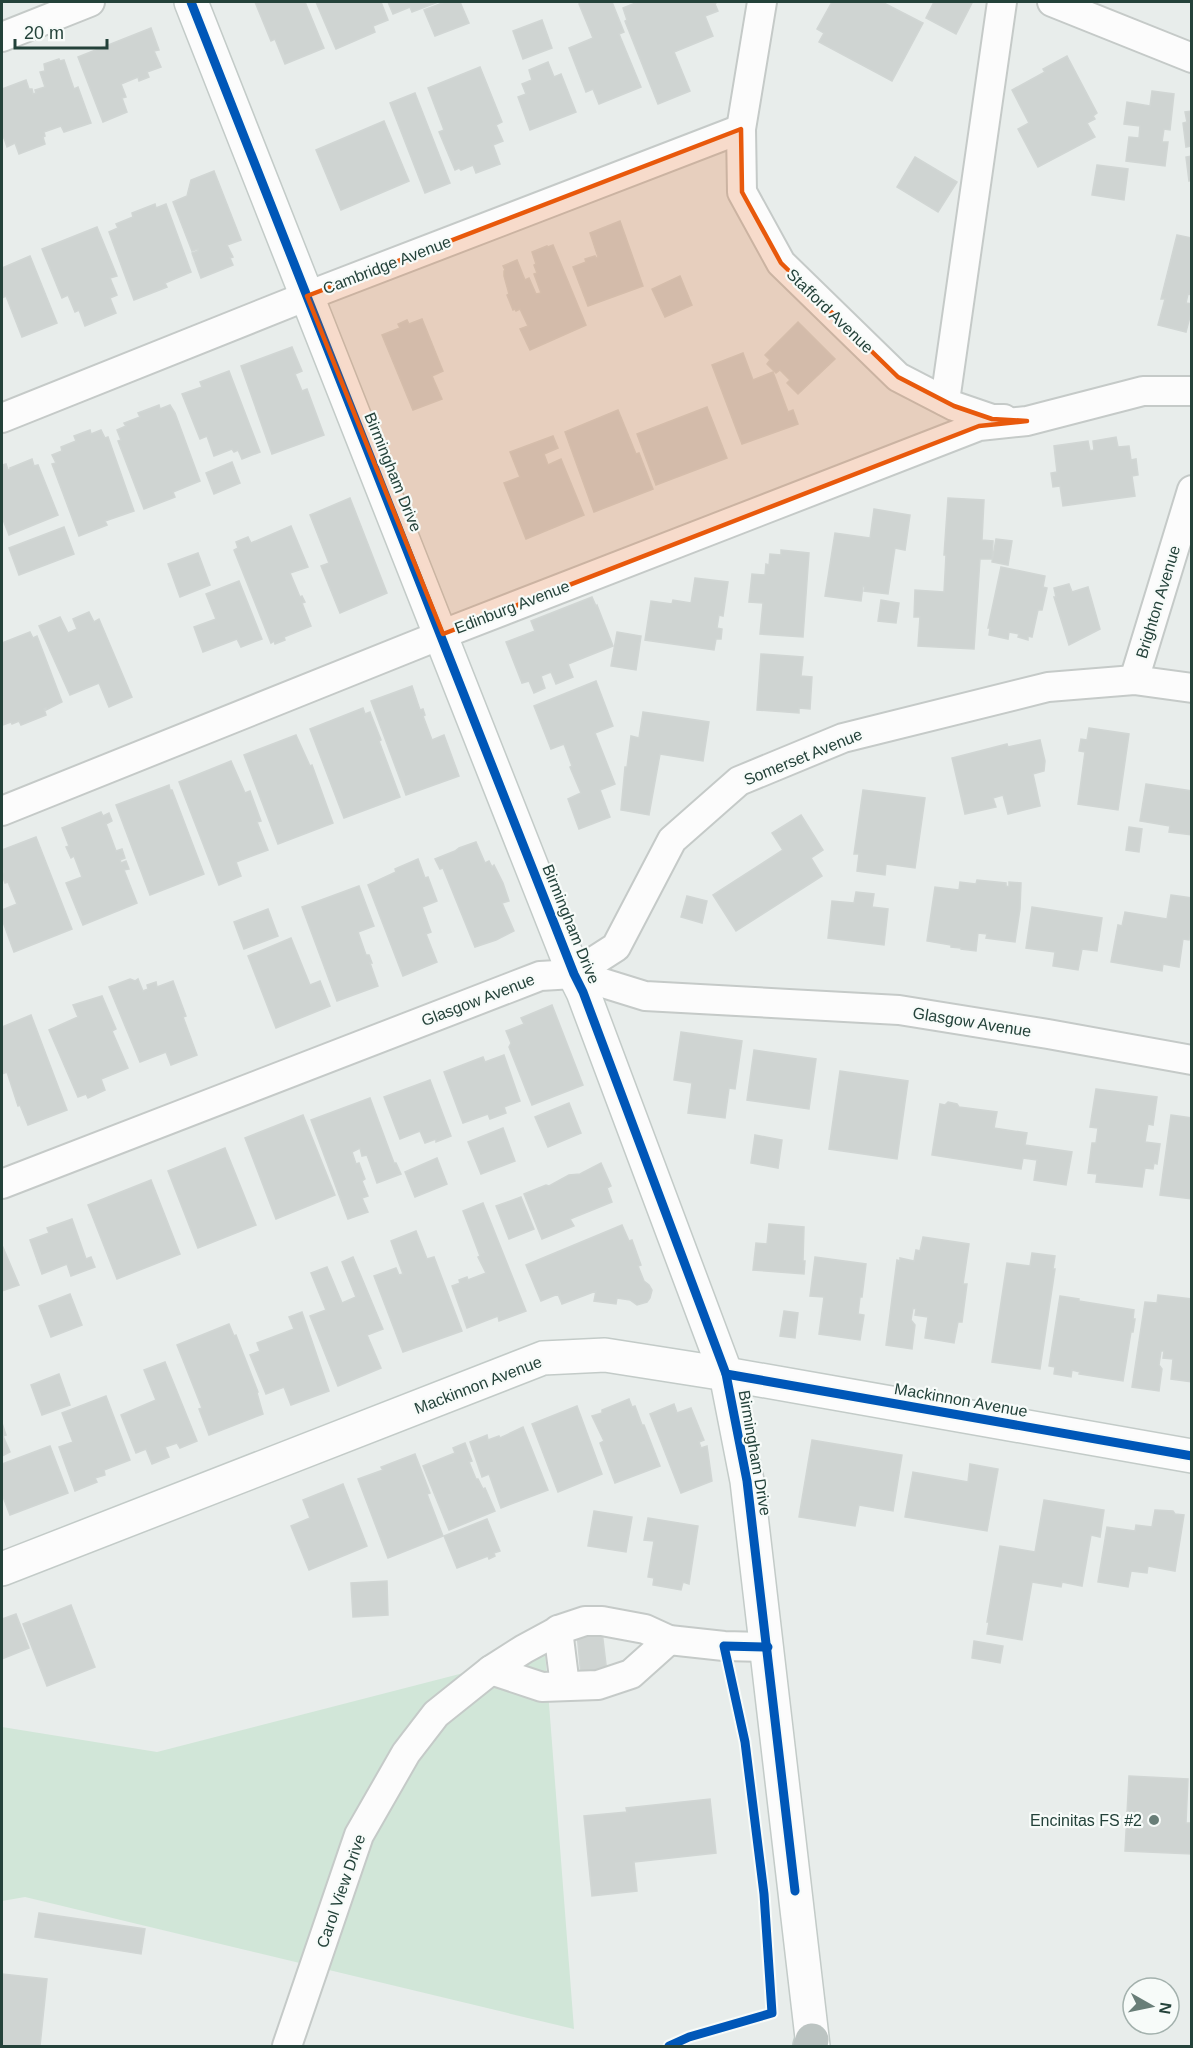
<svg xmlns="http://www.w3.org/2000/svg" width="1193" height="2048" viewBox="0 0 1193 2048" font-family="Arial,sans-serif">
	<rect width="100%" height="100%" fill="#e8edeb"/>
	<!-- green -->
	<path fill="#d1e6d8" d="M545 1652 574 2029 25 1897 2 1901V1727L157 1752Z"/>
	<!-- building -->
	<g fill="#cfd4d2" stroke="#d1d6d4" stroke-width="1.5">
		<path d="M255 2H305L324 48 285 64 275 39 271 41Z"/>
		<path d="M316 2H381L388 20 373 26 375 32 336 49Z"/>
		<path d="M388 2H438L412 12 410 7 393 14Z"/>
		<path d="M445 2H460L469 23 435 36 424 10Z"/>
		<path d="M585 2H612L624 32 619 34 641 87 599 104 593 89 586 92 569 48 593 38 579 4Z"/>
		<path d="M638 2H716V3L715 4 718 11 705 16 713 36 674 52 690 91 658 104 625 21 627 20 623 8Z"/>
		<path d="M832 2H882L923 23 892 81 819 42 824 33 817 29Z"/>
		<path d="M934 2H969L972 3 956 34 926 18Z"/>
		<path d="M542 20 552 48 523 59 513 31Z"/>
		<path d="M151 28 159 50 154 51 161 67 147 72 149 77 139 81 138 77 121 84 126 97 122 98 127 112 103 122 78 57Z"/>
		<path d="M1067 56 1097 113 1093 116 1095 119 1087 123 1095 137 1038 167 1018 129 1029 123 1012 90 1045 72 1043 69Z"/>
		<path d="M59 59 60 61 64 60 74 89 78 87 91 123 64 132 61 126 44 132 45 136 43 137 45 144 19 154 15 143 7 147 4 138H2V89L26 80 29 89H32L33 94 36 93 35 90 45 87 40 72 45 71 44 64Z"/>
		<path d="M548 62 554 77 561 74 576 112 530 130 518 97 526 94 522 84 532 80 529 70Z"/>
		<path d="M480 67 502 122 496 125 503 141 493 145 500 164 476 173 473 165 461 170 459 168 455 170 439 132 444 130 428 88Z"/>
		<path d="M1152 91 1174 94 1170 130 1164 129 1162 142H1168L1165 166 1126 161 1129 137 1139 138 1140 126 1124 124 1127 102 1150 106Z"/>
		<path d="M415 93 450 183 425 193 390 103Z"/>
		<path d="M1192 111V149L1191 146 1186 147 1183 123 1187 122 1185 112Z"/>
		<path d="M384 121 409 181 341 210 316 150Z"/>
		<path d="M1192 156V180L1189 181 1186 157Z"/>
		<path d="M915 157 957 182 938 212 897 187Z"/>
		<path d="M1097 165 1128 169 1124 200 1092 195Z"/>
		<path d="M214 171 241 240 227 245 233 257 230 258 233 265 201 278 192 253 198 251V249L192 251 173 202 187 196 191 180Z"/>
		<path d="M155 204 156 208 166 204 191 272 165 283 167 287 134 300 109 232 118 228 116 224 133 217 132 213Z"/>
		<path d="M620 221 643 286 588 306 573 267 586 262 585 259 595 256 596 258 598 257 590 233Z"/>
		<path d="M97 227 117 276 110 278 117 295 110 298 116 313 85 326 79 310 75 312 68 295 62 298 42 249Z"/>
		<path d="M1177 235 1192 238V295L1188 294 1186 303 1192 304V309L1186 332 1158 325 1165 299H1161Z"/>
		<path d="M553 245 586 325 530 350 520 329 528 326 520 309 516 311 515 309 513 310 507 295 509 294 504 276V271L505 270 503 266 517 260 525 280 529 278 536 294 541 293 534 274 537 273 534 265 536 264 532 252 547 246 548 247Z"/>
		<path d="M30 256 57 323 22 337 6 296 2 298V268Z"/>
		<path d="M680 276 692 305 665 317 652 289Z"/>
		<path d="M422 319 443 371 432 376 442 399 413 410 382 335 400 328 398 324 407 320 409 324Z"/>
		<path d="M798 322 835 359 798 394 787 383 790 380 780 370 776 373 767 364 770 360 765 355Z"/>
		<path d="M292 347 302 371 295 374 302 391 307 389 324 435 272 454 241 366Z"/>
		<path d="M743 353 753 380 773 372 788 412 793 410 798 424 742 444 712 365Z"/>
		<path d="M229 371 260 452 242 459 238 450 234 452 232 449 214 456 207 436 200 439 182 394 202 387 200 382Z"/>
		<path d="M159 405 160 409 170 405 175 413 200 481 173 492 175 497 144 509 118 441 121 440 117 430 126 426 124 423 140 417 138 413Z"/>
		<path d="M707 407 727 458 656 485 637 434Z"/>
		<path d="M618 410 636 454 639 453 653 489 594 512 565 432Z"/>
		<path d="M90 430 91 434 101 430 105 438 108 437 134 511 105 521 107 525 79 536 52 464 56 463 52 455 62 451 61 447 76 441 74 436Z"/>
		<path d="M553 436 558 448 544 454 548 465 561 459 584 515 526 539 504 483 520 477 510 452Z"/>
		<path d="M1116 437 1118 447 1129 446 1131 460 1136 459 1138 475 1132 476 1135 496 1063 506 1060 486 1053 487 1051 473 1057 472 1054 446 1088 441 1090 451 1094 450 1093 441Z"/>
		<path d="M32 459 34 466 38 465 58 515 9 535 2 517V465L6 464 8 470 11 469 10 468Z"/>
		<path d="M232 462 240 483 214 494 206 473Z"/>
		<path d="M350 498 387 593 340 613 321 566 329 563 310 515Z"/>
		<path d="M948 498 984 500 982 540 993 541 992 559H980L974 649 918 646 920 617H914L915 590 944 592 946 555H944Z"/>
		<path d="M874 509 910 515 905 550 895 548 888 594 864 591 865 587 863 586 861 601 825 596 835 533 870 538Z"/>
		<path d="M291 526 308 567 290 573 300 597 302 596 305 602 302 603 311 626 284 637 285 640 275 644 274 641 271 643 234 550 238 548 236 542 248 537 251 543Z"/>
		<path d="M64 527 74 554 19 575 9 548Z"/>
		<path d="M996 539 1012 541 1008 565 992 562Z"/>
		<path d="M781 550 809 553 803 637 760 634 763 603 749 602 752 574 765 575 766 564 769 565 770 554 781 555Z"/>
		<path d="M198 553 210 585 180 597 168 564Z"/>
		<path d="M1001 567 1045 576 1043 587 1047 588 1042 610H1038L1032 637 1028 636V640L1018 637 1019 634 1009 632 1008 639 989 635 990 628H988Z"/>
		<path d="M695 578 728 582 723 616 719 615 717 628 722 629 721 639H716L714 650 645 640 651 601 672 604 673 600 691 603Z"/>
		<path d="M239 581 262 639 241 647 237 639 203 652 194 627 216 619 206 594Z"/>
		<path d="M1069 584 1072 592 1088 587 1100 629 1069 645 1054 597H1056L1054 588Z"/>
		<path d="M592 597 596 606 597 605 613 646 568 664 573 677 556 684 551 672 541 676 545 688 534 693 529 681 522 683 506 642 535 631 531 621Z"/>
		<path d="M881 600 899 603 896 623 878 621Z"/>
		<path d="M89 612 94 622 99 619 132 697 109 707 99 683 70 695 39 626 60 617 68 633 77 629 73 619Z"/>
		<path d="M30 632 33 638 37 636 62 702 46 710V708L44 709 46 715 21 725 19 721 12 724 11 722 3 725 2 643Z"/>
		<path d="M617 632 641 636 636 670 611 666Z"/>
		<path d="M761 654 803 657 801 676 812 677 810 709 799 708V713L757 710Z"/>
		<path d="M596 681 613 726 595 733 615 784 600 790 610 817 579 829 568 799 581 793 570 767 572 766 564 744 551 749 534 706Z"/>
		<path d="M412 686 420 710 423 709 425 715 423 716 432 740 444 735 459 776 406 795 371 701Z"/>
		<path d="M363 708 365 714 370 712 381 740 379 741 400 797 344 818 310 729Z"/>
		<path d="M643 712 709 722 703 761 660 754 649 815 621 810 625 767H627L631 736 639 738Z"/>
		<path d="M1089 728 1129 734 1118 810 1078 804 1085 752 1079 751 1081 739 1087 740Z"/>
		<path d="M296 735 310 766 312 765 333 823 278 844 244 755Z"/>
		<path d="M1040 740 1045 761 1044 771 1033 774 1040 806 1008 814 1003 795 993 798 996 807 965 814 952 758 1007 744 1008 747Z"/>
		<path d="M231 761 245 793 250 791 261 821 257 822 268 850 236 862 241 876 219 885 179 782Z"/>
		<path d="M1146 784 1192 791V835L1169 832 1170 826 1140 821Z"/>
		<path d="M169 785 170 790H172L204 874 150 895 116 805Z"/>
		<path d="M863 790 925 798 915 868 886 864 885 875 857 871 859 854H854Z"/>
		<path d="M101 812 103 816 109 813 112 821 106 824 116 851 122 849 125 858 120 860 121 863 126 861 129 869 124 870 137 903 83 925 66 883 82 877 74 856 71 858 66 847 69 846 62 828Z"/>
		<path d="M801 815 823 850 811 858 822 876 736 931 713 895 783 850 772 833Z"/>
		<path d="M1129 827 1142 829 1139 852 1126 850Z"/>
		<path d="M36 837 72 929 14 952 2 919V910L17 904 8 882 5 883 2 875 4 872 2 866V850Z"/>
		<path d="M476 842 485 863 489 861 492 867 494 865 503 883 509 901 502 903 514 931 496 940 475 947 443 868 440 869 435 859 455 851 459 848Z"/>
		<path d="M418 859 425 878 428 877 437 901 422 907 431 932 426 934 437 962 403 976 368 885 396 872 395 869Z"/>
		<path d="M977 880 1006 883V886L1009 887V882L1021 883 1020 909 1015 942 986 938 987 934 978 933 976 951 961 949V948L951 947V945L927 941 935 887 959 890 960 882 976 884Z"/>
		<path d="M359 886 374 926 358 932 366 955H369L372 963H370L378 986 337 1001 302 907Z"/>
		<path d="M856 892 874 894 872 907 888 909 884 945 828 938 832 901 854 903Z"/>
		<path d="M1171 895 1192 898V926L1189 940 1183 939 1179 967 1163 964 1162 971 1111 962 1118 925 1122 926 1125 912 1167 919Z"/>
		<path d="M687 896 707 901 702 923 681 917Z"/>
		<path d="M1032 907 1102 918 1097 951 1082 949 1078 970 1053 966 1055 952 1026 948Z"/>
		<path d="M268 909 278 936 244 949 234 922Z"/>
		<path d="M291 938 310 985 320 981 330 1006 276 1028 248 956Z"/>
		<path d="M130 979 135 981 138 979 143 991 148 989 147 985 156 982 157 987 173 981 186 1016 183 1017 197 1055 171 1065 166 1052 140 1062 109 987Z"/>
		<path d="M102 996 116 1029 112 1031 128 1068 101 1079 105 1090 88 1098 86 1094 78 1097 49 1030 78 1017 73 1005Z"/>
		<path d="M552 1005 583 1085 532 1105 509 1047 511 1043 506 1031 524 1024 521 1018Z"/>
		<path d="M31 1015 67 1110 28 1125 20 1105 18 1106 7 1072 2 1074V1027Z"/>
		<path d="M681 1032 742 1041 735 1089 729 1088 725 1118 688 1113 692 1083 674 1080Z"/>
		<path d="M754 1050 816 1059 809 1109 747 1100Z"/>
		<path d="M504 1055 520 1101 504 1107 506 1113 490 1119 488 1114 463 1123 444 1072 483 1057 485 1062Z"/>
		<path d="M840 1071 908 1081 897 1159 829 1149Z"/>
		<path d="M430 1080 451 1136 436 1142V1139L425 1143 420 1131 400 1139 384 1097Z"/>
		<path d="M1096 1089 1157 1097 1153 1125 1148 1124 1145 1142 1160 1144 1157 1164 1154 1163 1153 1169 1145 1168 1142 1187 1096 1182 1097 1174 1088 1173 1092 1143H1096L1098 1128 1090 1127Z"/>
		<path d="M370 1098 394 1163H396L401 1174 377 1183 367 1155 362 1156 360 1148 352 1152 356 1164 359 1163 365 1179 362 1181 368 1196 362 1198 368 1212 348 1219 311 1120Z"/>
		<path d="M948 1102 957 1104 959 1107 997 1112 994 1128 1027 1133 1025 1145 1072 1152 1066 1185 1034 1180 1037 1160 1023 1158 1021 1169 932 1155 940 1104 945 1105Z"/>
		<path d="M569 1103 581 1133 548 1147 535 1117Z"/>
		<path d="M303 1115 335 1195 276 1219 245 1138Z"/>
		<path d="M1171 1115 1192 1118V1199L1160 1195Z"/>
		<path d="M503 1128 515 1161 481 1174 468 1142Z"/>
		<path d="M755 1135 782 1140 778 1168 751 1163Z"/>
		<path d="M225 1148 256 1225 198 1248 168 1171Z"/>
		<path d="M437 1158 447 1184 415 1197 405 1172Z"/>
		<path d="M601 1163 611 1186 607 1188 612 1202 570 1219 574 1226 542 1239 524 1194 546 1185 549 1186 569 1175 580 1174Z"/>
		<path d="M151 1180 180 1254 117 1279 88 1205Z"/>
		<path d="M521 1197 534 1229 509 1239 496 1206Z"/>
		<path d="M483 1203 526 1311 499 1321 498 1316 467 1328 452 1286 460 1283 459 1280 467 1277 468 1280 486 1273 478 1257 480 1256 463 1211Z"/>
		<path d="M72 1219 86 1259 91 1257 95 1267 71 1276 67 1264 42 1274 30 1240 49 1233 47 1228Z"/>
		<path d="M769 1224 804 1227 803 1261H805L804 1274 753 1270 756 1243 767 1244Z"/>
		<path d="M622 1225 629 1241 632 1240 641 1265 638 1266 644 1281 649 1285 652 1290 650 1298 647 1302 637 1305 630 1300 617 1298 616 1304 594 1301 596 1291 562 1304 558 1294 541 1301 526 1265Z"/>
		<path d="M416 1231 427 1259 434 1257 462 1331 403 1352 374 1276 396 1268 399 1275 403 1274 391 1241Z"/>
		<path d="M923 1237 969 1244 963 1284H967L962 1322H958L954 1343 925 1338 928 1317 915 1315 916 1309 913 1308 911 1320 915 1325 912 1349 886 1345 897 1260 900 1261V1258L914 1261 916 1250 920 1251Z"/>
		<path d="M2 1245 19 1285 2 1291Z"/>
		<path d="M1032 1253 1055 1256 1053 1269H1055L1040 1369 992 1362 1007 1263 1030 1266Z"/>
		<path d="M353 1257 383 1329 367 1335 381 1368 338 1386 310 1316 326 1310 311 1273 327 1267 342 1303 356 1297 342 1262Z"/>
		<path d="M815 1257 866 1264 862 1297H860L858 1314 864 1315 860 1340 819 1334 824 1297 810 1296Z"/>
		<path d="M70 1294 82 1325 51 1337 39 1306Z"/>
		<path d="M1158 1295 1192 1299V1382L1171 1379 1173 1359 1163 1358 1164 1351H1161L1159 1365 1162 1369 1159 1391 1132 1387 1145 1302 1157 1303Z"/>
		<path d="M1060 1296 1079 1299V1301L1134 1310 1133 1319H1135L1133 1332H1131L1123 1381 1079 1374 1080 1372 1072 1370 1071 1377 1054 1374 1055 1367 1049 1366Z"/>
		<path d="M784 1311 798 1313 795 1338 780 1336Z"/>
		<path d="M302 1312 329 1391 291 1405 284 1387 266 1394 250 1355 260 1351 257 1343 294 1329 289 1317Z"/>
		<path d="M229 1324 234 1336 236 1335 258 1392 257 1393 263 1414 209 1435 199 1409 202 1408 177 1345Z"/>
		<path d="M165 1362 197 1441 180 1448 177 1443 165 1447 169 1457 152 1464 146 1449 136 1453 121 1415 156 1400 144 1370Z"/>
		<path d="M59 1374 70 1405 42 1415 31 1385Z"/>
		<path d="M106 1396 130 1460 104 1470 105 1475 95 1478 97 1482 75 1491 59 1447 73 1442 62 1413Z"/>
		<path d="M629 1399 632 1407 635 1406 642 1425H644L660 1466 615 1483 600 1443 604 1441 592 1416 602 1413V1410Z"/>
		<path d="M674 1404 677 1413 691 1408 704 1440 699 1442 701 1448 707 1446 712 1481 681 1493 650 1414Z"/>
		<path d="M577 1406 602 1474 558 1492 532 1424Z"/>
		<path d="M2 1423 6 1435 3 1436 10 1452 2 1456Z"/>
		<path d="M523 1427 548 1490 501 1508 489 1474 482 1477 470 1442 487 1435 488 1440 499 1436 500 1438Z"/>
		<path d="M812 1440 902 1455 893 1511 859 1505 855 1526 799 1517Z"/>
		<path d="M465 1443 472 1461 469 1462 476 1479H478L483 1489 485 1488 495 1511 449 1530 423 1466 455 1453 453 1448Z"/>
		<path d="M50 1446 68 1493 10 1515 2 1494V1464Z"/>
		<path d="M415 1454 430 1493 427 1494 443 1536 388 1558 358 1479 383 1470 381 1467Z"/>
		<path d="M970 1464 998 1469 987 1531 905 1517 913 1472 968 1482Z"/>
		<path d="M343 1484 367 1546 309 1570 291 1526 310 1518 303 1500Z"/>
		<path d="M1044 1500 1104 1510 1100 1537 1091 1535 1082 1586 1062 1582 1061 1587 1032 1582 1022 1640 987 1634 989 1622H987L1000 1546 1035 1552Z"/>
		<path d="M1155 1510 1173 1511 1175 1514 1184 1515 1175 1571 1148 1566 1147 1573 1131 1571 1128 1587 1098 1582 1107 1527 1135 1531 1136 1525 1152 1527Z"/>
		<path d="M594 1511 632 1517 626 1552 588 1546Z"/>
		<path d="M648 1518 698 1526 689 1584 683 1582 681 1590 653 1585 654 1578 648 1577 654 1541 644 1540Z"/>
		<path d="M487 1519 500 1551 494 1553 495 1556 489 1559 488 1556 457 1568 444 1536Z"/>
		<path d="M387 1581 388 1615 353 1617 351 1583Z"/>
		<path d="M71 1605 95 1667 47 1686 23 1624Z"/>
		<path d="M16 1614 29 1648 2 1659V1619Z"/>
		<path d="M602 1631 607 1673 581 1676 577 1633Z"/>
		<path d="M974 1641 1003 1646 1000 1663 972 1658Z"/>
		<path d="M1129 1776 1188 1779 1186 1823H1192V1854L1125 1851Z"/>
		<path d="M710 1799 716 1853 634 1862 637 1891 592 1896 584 1816 627 1812 626 1808Z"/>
		<path d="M39 1913 145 1929 141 1954 35 1937Z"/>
		<path d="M2 1974 47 1979 40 2046H2Z"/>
	</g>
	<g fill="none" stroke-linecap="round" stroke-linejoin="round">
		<!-- street casing -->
		<g stroke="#c5cac8" stroke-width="32">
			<g id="street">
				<path d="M762 2 741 129 742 192 781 263 898 377 954 406 992 419H1004"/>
				<path d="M1052 2 1192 58"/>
				<path d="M2 37 90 2"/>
				<path d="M945 401 1002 2"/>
				<path d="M2 418 307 296 741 129"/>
				<path d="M1134 680 1192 490"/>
				<path d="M2 811 443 634 979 426 1027 421 1143 391H1192"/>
				<path d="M574 974 616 947 672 840 739 781 843 738 1048 687 1134 680 1192 688"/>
				<path d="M2 1184 540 976 574 974 645 996 899 1010 1048 1034 1192 1060"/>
				<path d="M558 1630 565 1686"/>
				<path d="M491 1670 542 1687 598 1685 631 1674 669 1640"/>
				<path d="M287 2046 359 1835 406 1753 436 1714 491 1670 524 1649 561 1629 585 1621H602L645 1629 669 1640 724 1646 768 1647"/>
			</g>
		</g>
		<!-- secondary casing -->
		<g stroke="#c3cbc8" stroke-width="36">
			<g id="secondary">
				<path d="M191 2C320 325 448 649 574 974L583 992 726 1374 747 1481 813 2046"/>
				<path d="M2 1569 543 1358 605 1355 726 1374 1192 1456"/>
			</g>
		</g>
		<!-- highway casing -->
		<g stroke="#c3ccc9" stroke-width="36">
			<path id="highway" d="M810 2046 812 2040"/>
		</g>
		<!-- street -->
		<use href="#street" stroke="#fcfcfc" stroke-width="28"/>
		<!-- secondary -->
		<use href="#secondary" stroke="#fcfcfc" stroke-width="33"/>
		<!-- highway -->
		<use href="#highway" stroke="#bcc4c2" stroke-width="33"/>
		<!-- cycleway casing -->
		<g stroke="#f7fbf9" stroke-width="13">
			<g id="cycleway">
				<path d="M191 2C320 325 448 649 574 974L583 992 726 1374 747 1481 795 1891"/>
				<path d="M726 1374 1192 1456"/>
				<path d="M669 2046 689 2037 772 2013 764 1894 745 1742 724 1646 768 1647"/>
			</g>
		</g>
		<!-- cycleway -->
		<use href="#cycleway" stroke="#0057b8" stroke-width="9"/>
	</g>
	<!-- marked area -->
	<path fill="#e8590c" fill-opacity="0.2" stroke="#e8590c" stroke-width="4.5" stroke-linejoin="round" d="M741 129 742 192 781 263 898 377 954 406 992 419 1027 421 979 426 443 634 307 296Z"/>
	<!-- markers -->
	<circle fill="#697e78" stroke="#f7fbf9" stroke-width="2" cx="1154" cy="1820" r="6"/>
	<g text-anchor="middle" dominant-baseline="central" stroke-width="4.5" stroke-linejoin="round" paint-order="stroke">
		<!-- street labels -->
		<g font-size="16" fill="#24423a" stroke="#f7fbf9">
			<text transform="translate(387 265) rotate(-21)">Cambridge Avenue</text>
			<text transform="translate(830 311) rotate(44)">Stafford Avenue</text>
			<text transform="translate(393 472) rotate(68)">Birmingham Drive</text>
			<text transform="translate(1158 602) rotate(-73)">Brighton Avenue</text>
			<text transform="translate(512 607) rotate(-21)">Edinburg Avenue</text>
			<text transform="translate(803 757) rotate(-22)">Somerset Avenue</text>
			<text transform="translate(571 924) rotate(68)">Birmingham Drive</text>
			<text transform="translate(478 1000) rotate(-21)">Glasgow Avenue</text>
			<text transform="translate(972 1022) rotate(9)">Glasgow Avenue</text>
			<text transform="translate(478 1385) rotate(-21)">Mackinnon Avenue</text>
			<text transform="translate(961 1400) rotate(10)">Mackinnon Avenue</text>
			<text transform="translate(755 1453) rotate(80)">Birmingham Drive</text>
			<text transform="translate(341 1891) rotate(-71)">Carol View Drive</text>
		</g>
		<!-- poi labels -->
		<g font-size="16" fill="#24423a" stroke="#f7fbf9" text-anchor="end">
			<text x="1142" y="1820">Encinitas FS #2</text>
		</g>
	</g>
	<!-- border -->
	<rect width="1193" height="2048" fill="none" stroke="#24423a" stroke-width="6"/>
	<!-- north arrow -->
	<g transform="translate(1151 2006) rotate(99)"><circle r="28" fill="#f7fbf9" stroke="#a3b1ad" stroke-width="1.5"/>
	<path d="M0-4.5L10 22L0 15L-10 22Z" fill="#697e78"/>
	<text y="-9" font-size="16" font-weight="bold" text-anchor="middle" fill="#24423a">N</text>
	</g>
	<!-- scale -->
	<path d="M15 39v9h92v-9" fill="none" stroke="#24423a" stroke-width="3"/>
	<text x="24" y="39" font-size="18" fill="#24423a" stroke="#f7fbf9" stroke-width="4.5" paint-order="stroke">20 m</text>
</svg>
